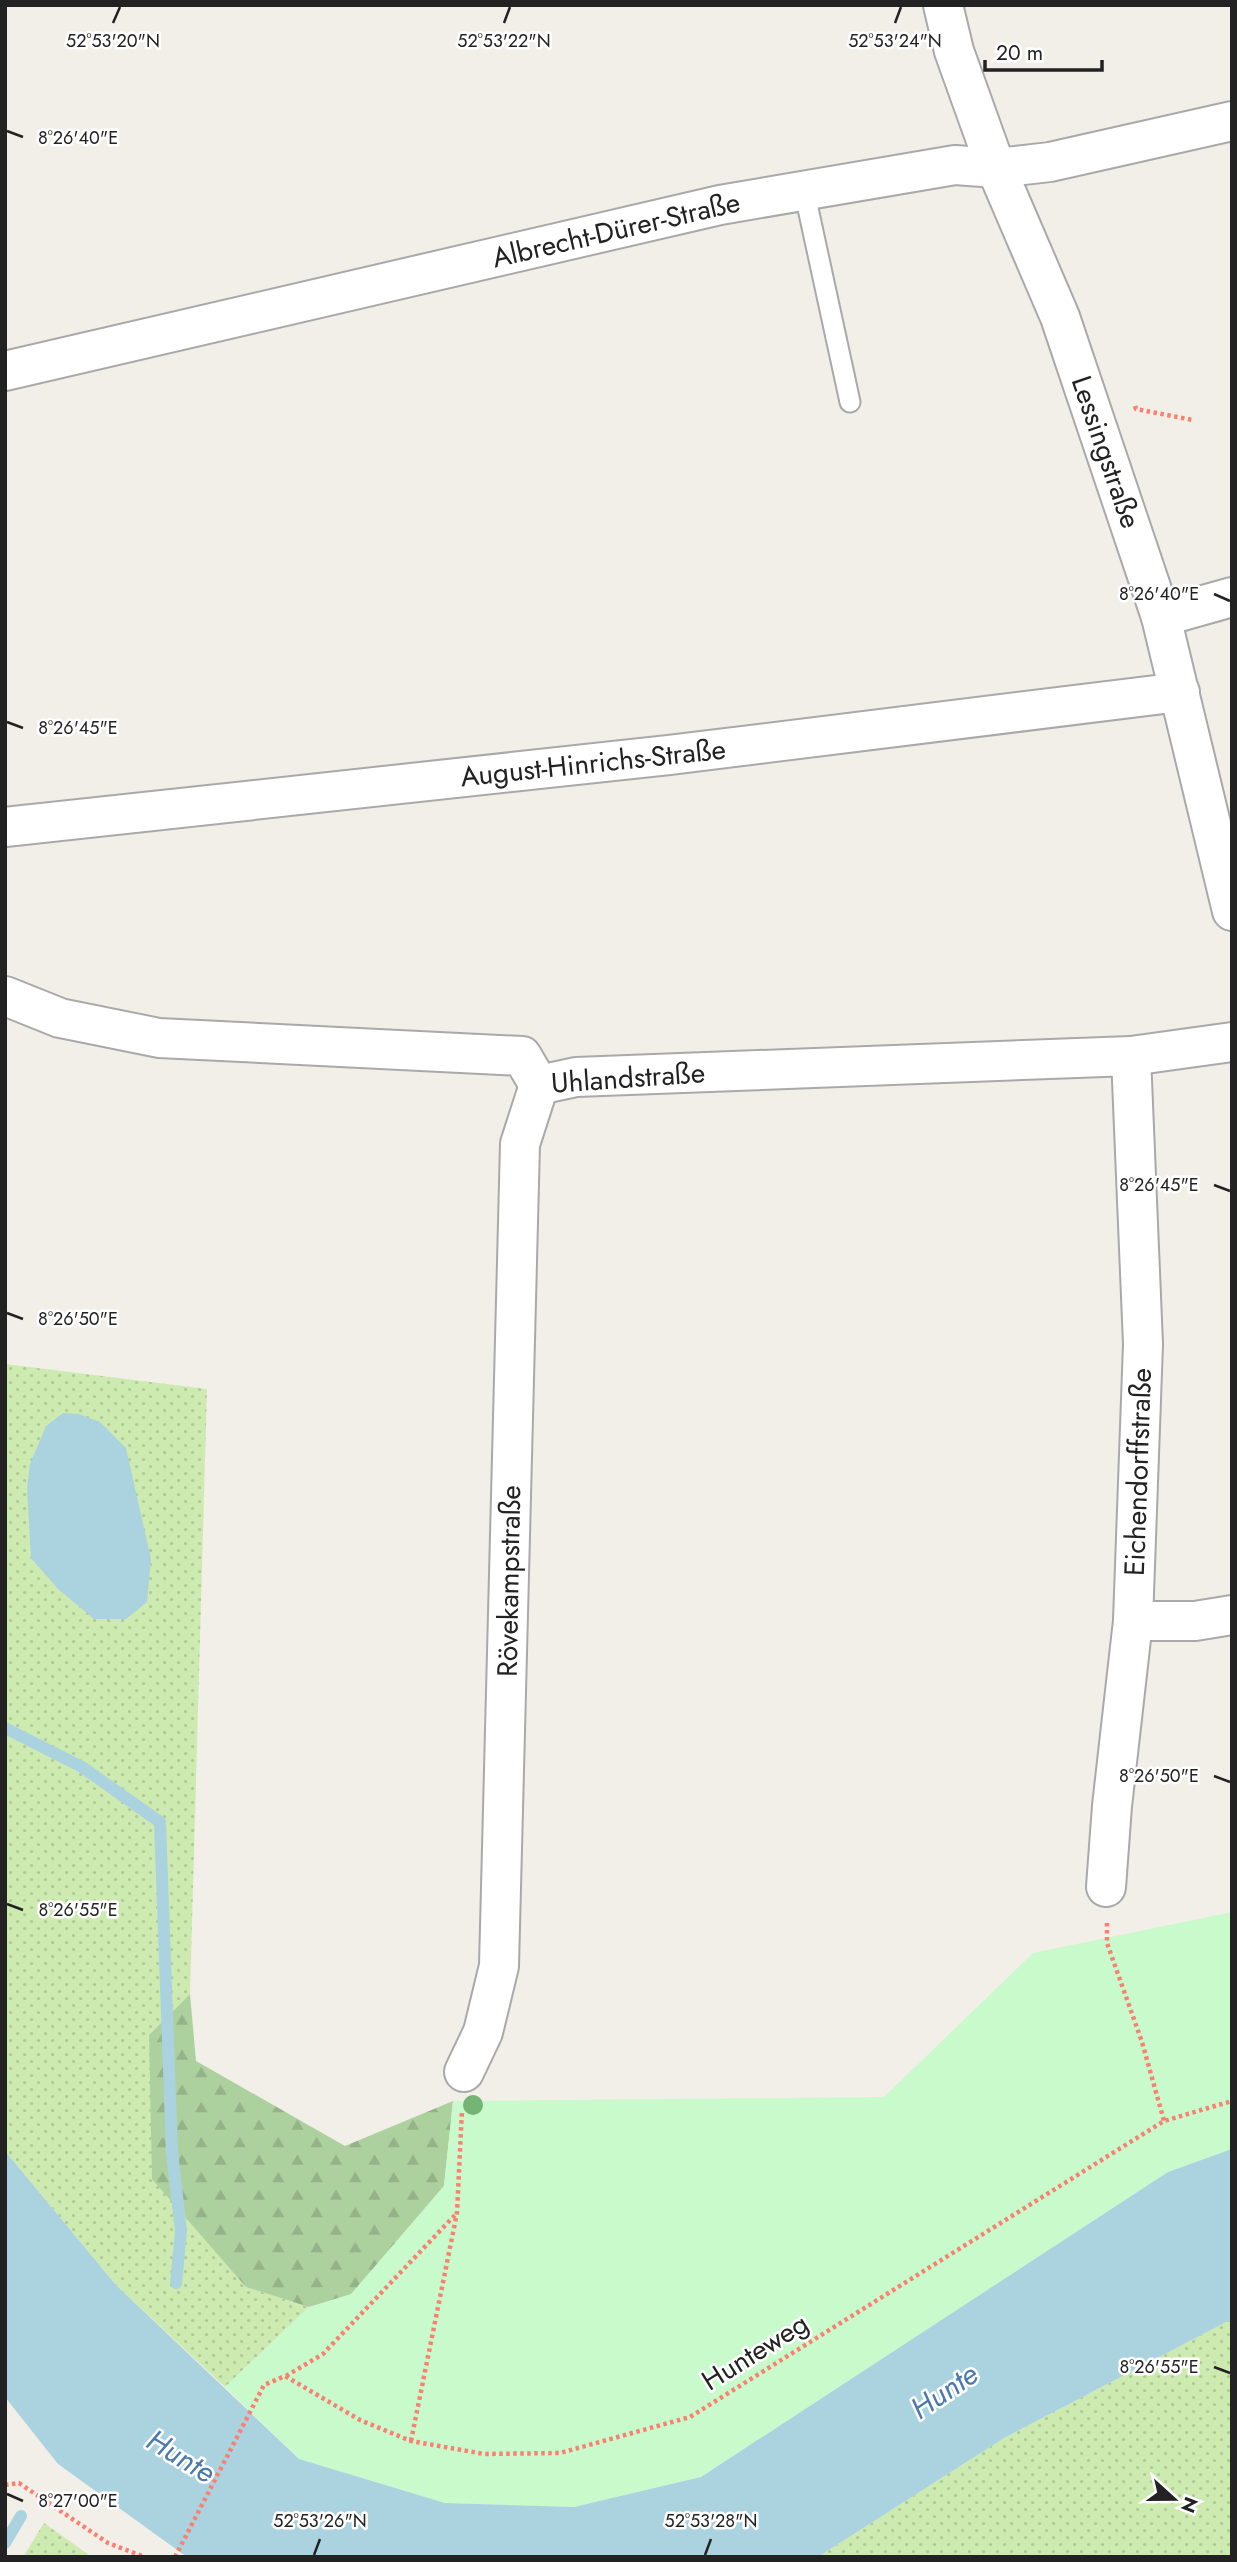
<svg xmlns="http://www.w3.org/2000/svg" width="1237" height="2562" viewBox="0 0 1237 2562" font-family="Jost,sans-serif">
	<defs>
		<pattern id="grass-dots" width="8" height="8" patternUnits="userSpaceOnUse" patternTransform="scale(1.75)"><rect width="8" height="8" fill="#cdebb0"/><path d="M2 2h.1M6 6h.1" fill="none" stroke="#b0c997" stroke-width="1.8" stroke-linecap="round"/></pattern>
		<pattern id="forest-firs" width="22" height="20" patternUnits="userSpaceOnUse" patternTransform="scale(1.75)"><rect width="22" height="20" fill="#add19e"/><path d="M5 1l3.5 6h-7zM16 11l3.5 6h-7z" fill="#95b388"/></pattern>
	</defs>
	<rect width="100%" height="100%" fill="#f2efe9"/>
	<!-- grass -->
	<g fill="url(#grass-dots)">
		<path d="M5 1364 207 1389 190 1994 149 2035 246 2287 309 2307 225 2387 116 2285 5 2151Z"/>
		<path d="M1232 2319V2557H818L1004 2438Z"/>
		<path d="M44 2523 92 2557H23Z"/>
	</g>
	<!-- forest -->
	<path fill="url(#forest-firs)" d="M190 1994 196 2061 345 2146 453 2101 444 2186 351 2295 309 2307 246 2287 152 2179 149 2035Z"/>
	<!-- park -->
	<path fill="#c8facc" d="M1232 1912V2149L1168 2172 701 2477 574 2507 445 2503 299 2459 225 2387 309 2307 351 2294 444 2186 453 2101 884 2097 1033 1953Z"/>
	<!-- water -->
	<g fill="#aad3df">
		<path d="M63 1413 79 1414 100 1422 126 1448 151 1559 147 1602 126 1619H94L58 1589 31 1558 27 1488 30 1464 46 1426Z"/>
		<path d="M1232 2149V2319L1004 2438 818 2557H187L58 2464 5 2397V2151L116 2285 299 2459 445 2503 574 2507 701 2477 1168 2172Z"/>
	</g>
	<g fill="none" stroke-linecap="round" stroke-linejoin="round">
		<!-- stream -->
		<g stroke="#aad3df" stroke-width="12">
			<path d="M5 1728 82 1767 160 1822 172 2153 181 2231 176 2283"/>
			<path d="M5 2543 21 2516"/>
		</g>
		<!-- service casing -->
		<g stroke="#a9a9a9" stroke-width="23">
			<path id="service" d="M804 190 850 402"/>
		</g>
		<!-- minor casing -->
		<g stroke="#a9a9a9" stroke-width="42">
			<g id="minor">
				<path d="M943 5 954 51 996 168 1060 317 1161 617 1232 911"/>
				<path d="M5 371 720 205 955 165 996 168 1050 162 1232 121"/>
				<path d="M1161 617 1232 597"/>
				<path d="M5 827 669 755 1180 692"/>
				<path d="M5 996 60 1018 159 1038 522 1056 539 1085"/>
				<path d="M539 1085 576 1077 1131 1056 1232 1042"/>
				<path d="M1133 1621H1195L1232 1615"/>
				<path d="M1106 1887 1112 1806 1133 1621 1143 1344 1131 1056"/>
				<path d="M464 2072 483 2032 499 1966 520 1144 539 1085"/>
			</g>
		</g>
		<!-- path -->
		<g stroke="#fa8072" stroke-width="4.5" stroke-dasharray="3.5 3.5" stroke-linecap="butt">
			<path d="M1135 406 1136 409 1193 420"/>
			<path d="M1107 1923V1943L1142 2042 1164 2121"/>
			<path d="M286 2376 323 2354 456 2214"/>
			<path d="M411 2441 457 2213 462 2110"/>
			<path d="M5 2485 19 2483 108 2543 145 2557"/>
			<path d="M175 2557 264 2385 285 2376 360 2420 411 2441 484 2454 560 2453 690 2417 1164 2121 1232 2101"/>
		</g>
		<!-- service -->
		<use href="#service" stroke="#fff" stroke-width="19"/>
		<!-- minor -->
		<use href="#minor" stroke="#fff" stroke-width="38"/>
	</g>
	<!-- trees -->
	<circle fill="#74b475" cx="473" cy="2105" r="10"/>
	<!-- ticks -->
	<path fill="none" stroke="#222" stroke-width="2.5" d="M113 23 120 7M504 23 510 7M895 23 901 7M7 131 23 137M1214 594 1230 601M7 722 23 728M1214 1185 1230 1191M7 1313 23 1319M1214 1776 1230 1782M7 1904 23 1910M1214 2367 1230 2373M7 2494 23 2501M314 2555 320 2539M705 2555 711 2539"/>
	<g text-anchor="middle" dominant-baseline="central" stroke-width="5" stroke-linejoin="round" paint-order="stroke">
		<!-- street labels -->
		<g font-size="28" fill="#222" stroke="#fff">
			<text transform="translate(616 230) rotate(-13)">Albrecht-Dürer-Straße</text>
			<text transform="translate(1106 452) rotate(71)">Lessingstraße</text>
			<text transform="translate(593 763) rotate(-6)">August-Hinrichs-Straße</text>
			<text transform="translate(628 1078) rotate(-4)">Uhlandstraße</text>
			<text transform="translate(1138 1472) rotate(-88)">Eichendorffstraße</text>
			<text transform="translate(509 1581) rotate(-89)">Rövekampstraße</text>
			<text transform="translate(755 2352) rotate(-32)">Hunteweg</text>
		</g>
		<!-- water labels -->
		<g font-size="30" font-style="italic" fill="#4a7aab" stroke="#fff">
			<text transform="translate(944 2391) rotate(-34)">Hunte</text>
			<text transform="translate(181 2456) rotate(31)">Hunte</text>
		</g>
	</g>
	<g font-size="18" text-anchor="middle" fill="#222" stroke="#fff" stroke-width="5" stroke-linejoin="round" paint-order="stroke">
		<text x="113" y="47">52°53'20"N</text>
		<text x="504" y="47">52°53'22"N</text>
		<text x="895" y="47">52°53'24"N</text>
		<text x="78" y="144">8°26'40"E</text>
		<text x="1159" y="600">8°26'40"E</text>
		<text x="78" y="734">8°26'45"E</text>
		<text x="1159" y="1191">8°26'45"E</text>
		<text x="78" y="1325">8°26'50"E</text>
		<text x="1159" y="1782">8°26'50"E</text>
		<text x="78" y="1916">8°26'55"E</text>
		<text x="1159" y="2373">8°26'55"E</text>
		<text x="78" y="2507">8°27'00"E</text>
		<text x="320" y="2527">52°53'26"N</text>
		<text x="711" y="2527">52°53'28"N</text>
	</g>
	<!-- border -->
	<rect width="1237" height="2562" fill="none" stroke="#222222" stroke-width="14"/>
	<!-- north arrow -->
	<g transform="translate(1174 2499) rotate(111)" stroke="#ffffff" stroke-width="5" paint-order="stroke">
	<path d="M0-5L12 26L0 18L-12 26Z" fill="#222222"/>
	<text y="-10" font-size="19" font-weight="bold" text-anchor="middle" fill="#222222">N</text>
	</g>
	<!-- scale -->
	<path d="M985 60v10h117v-10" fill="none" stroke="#222222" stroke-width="3.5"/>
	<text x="996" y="60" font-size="21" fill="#222222" stroke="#ffffff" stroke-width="5" paint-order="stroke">20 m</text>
</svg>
